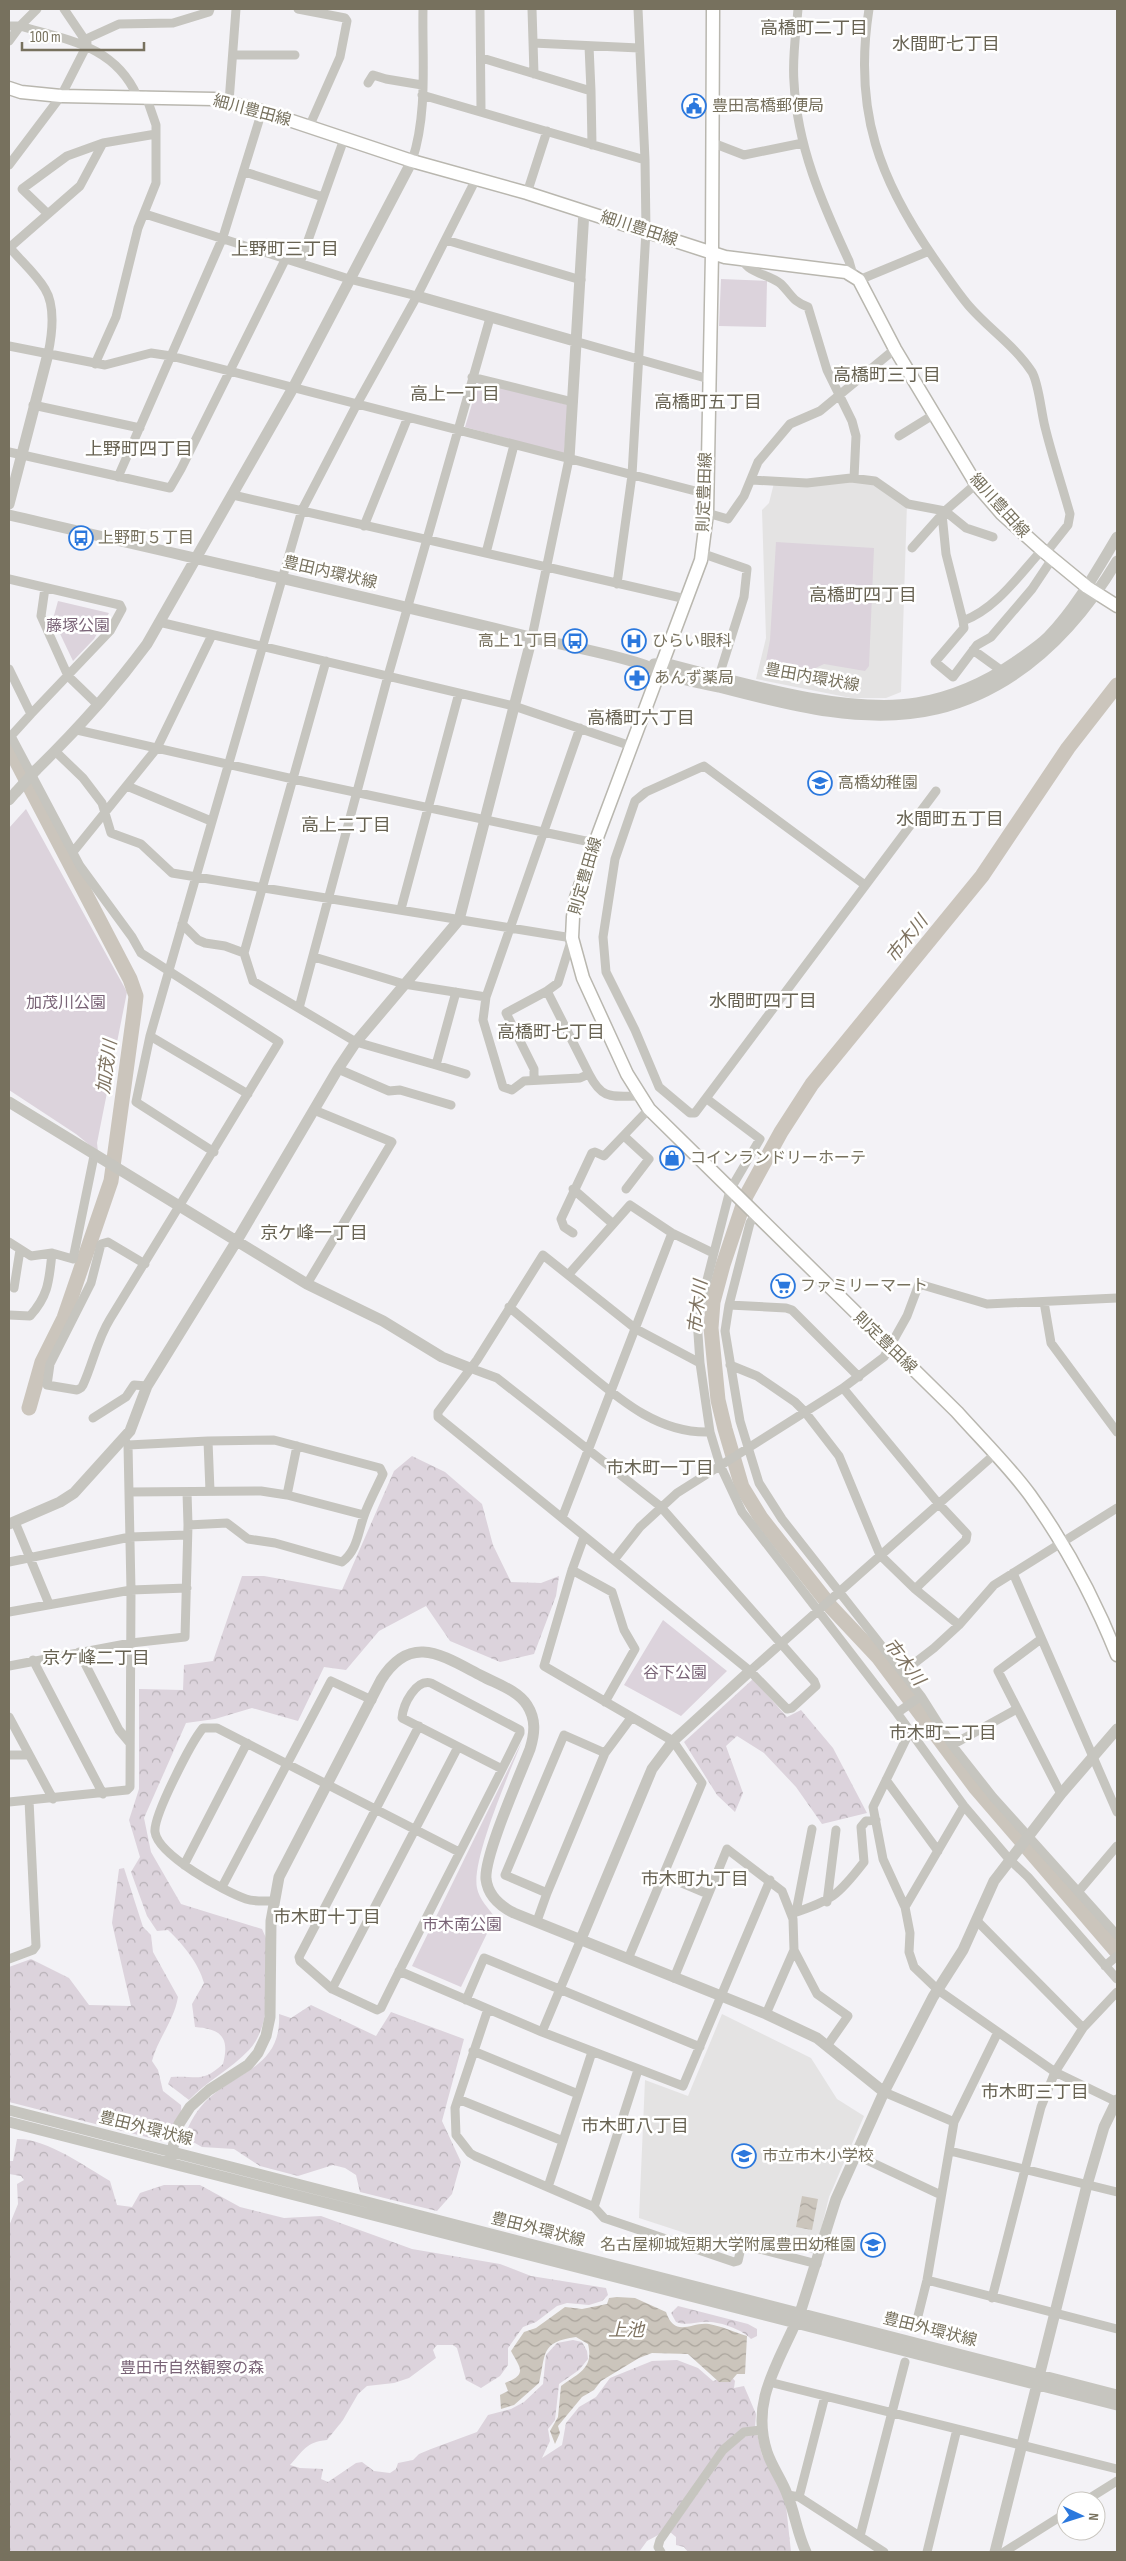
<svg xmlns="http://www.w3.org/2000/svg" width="1126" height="2561" font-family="'Sofia Sans Condensed','Noto Sans JP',sans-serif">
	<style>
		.built { fill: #e4e3e3 }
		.green { fill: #dcd3dc }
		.forest { fill: url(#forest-crowns) }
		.water { fill: url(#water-waves) }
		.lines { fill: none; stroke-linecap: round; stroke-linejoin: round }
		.river { stroke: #cbc5bc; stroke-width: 15 }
		.secondary-casing { stroke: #b9b7af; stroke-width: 15 }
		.minor { stroke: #c6c5bf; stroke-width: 9 }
		.tertiary { stroke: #c6c5bf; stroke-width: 11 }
		.secondary { stroke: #fff; stroke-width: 12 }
		.tertiary-bridge { stroke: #c6c5bf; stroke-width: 11 }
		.labels { text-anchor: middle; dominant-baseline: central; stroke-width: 5; stroke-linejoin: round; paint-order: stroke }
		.poi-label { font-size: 16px; fill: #77715e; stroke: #fff; text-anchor: start }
		.street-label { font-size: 16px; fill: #77715e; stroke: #fff }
		.park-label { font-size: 16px; fill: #7a6477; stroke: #fff }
		.neighbourhood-label { font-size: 18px; fill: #686353; stroke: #fff }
		.water-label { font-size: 18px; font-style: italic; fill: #7f7361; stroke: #fff }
	</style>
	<defs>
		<pattern id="forest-crowns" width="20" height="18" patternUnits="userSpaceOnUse" patternTransform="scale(1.25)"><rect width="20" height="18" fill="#dcd3dc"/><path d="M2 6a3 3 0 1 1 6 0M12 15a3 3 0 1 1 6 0" fill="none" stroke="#b7b0b6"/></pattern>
		<pattern id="water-waves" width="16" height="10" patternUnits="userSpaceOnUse" patternTransform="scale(1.25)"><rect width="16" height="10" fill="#cbc5bc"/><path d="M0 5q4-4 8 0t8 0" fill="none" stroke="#aaa49c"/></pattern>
	</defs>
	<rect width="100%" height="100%" fill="#f3f2f6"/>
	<path class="built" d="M861,480L887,487L907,503L901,692L886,698H851L756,679L766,638L762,510L769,503L774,483L806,486Z
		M722,2014L811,2058L837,2099L864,2116L829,2197L815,2254L735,2233L731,2248L639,2218L645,2080L688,2096Z"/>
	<path class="green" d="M721,279L767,281L766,327L719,326Z
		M479,381L568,405L564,454L465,427Z
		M776,542L874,548L869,666L865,671L824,664L803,674L765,666L770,640Z
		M58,601L109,613L94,639L73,661L53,619Z
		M26,809L127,992L97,1143L98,1152L76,1134L9,1090V828Z
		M663,1620L727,1671L681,1716L624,1685Z
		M522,1741C510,1772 471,1860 477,1888C479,1899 489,1909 495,1917L461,1987L412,1966Z"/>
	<path class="forest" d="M412,1456L445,1472L482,1504L493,1545L511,1582L541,1583L559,1576L556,1596L534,1654L500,1662L450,1641L426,1606L379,1631L346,1670L324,1667L298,1721L252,1708L215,1719L186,1723L144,1818L151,1852L181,1904L262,1929L266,1938C266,1972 274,2023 249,2050C231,2069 207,2081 189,2100L168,2084L171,2077C197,2075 201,2084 223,2064C230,2037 221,2029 195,2027L192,2004L204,1983C199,1964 183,1944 168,1930L157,1931L147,1916L131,1872L140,1857L129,1820L139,1789V1689L183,1690L184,1665L213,1661L242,1576H264L342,1590L394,1471Z
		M753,1679L787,1717L801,1710L833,1748L867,1813L822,1824L796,1787L764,1753L737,1736L726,1746L743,1793L735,1812L717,1795L684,1742Z
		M124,1868L143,1927L151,1935L153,1952L178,1997C174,2021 158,2038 152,2061L158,2070L163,2091L181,2105C183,2119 173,2134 162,2141L9,2102V1967L31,1959L69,1978L89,2005L131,2006L112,1923L119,1869Z
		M311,2005L376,2036L391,2012L464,2039L442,2121L461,2162L452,2194L437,2211L360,2192L356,2175L345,2168L333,2165L298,2176L260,2166L234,2149L202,2147L184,2137C190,2122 197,2109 209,2098C240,2071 282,2065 279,2014L291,2018Z
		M17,2139C46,2138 86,2167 110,2181L117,2205L132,2207L140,2193L164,2185H200L240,2207L284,2218L321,2216L412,2249L500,2264L531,2276L606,2288L608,2295L602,2301L589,2305L567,2303L557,2306L536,2322L523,2327L508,2348V2365L500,2376L481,2388L466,2380L457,2348L453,2345H437L433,2350L436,2358L409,2378L394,2383L367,2386L358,2394L343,2420L327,2440C306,2442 303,2451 290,2465L300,2468L323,2469L321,2479L328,2482L356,2463L362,2462L374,2471L390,2473L396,2469L398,2463L413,2460L419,2454L431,2449L477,2432L488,2415L511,2409L524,2402L543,2384L546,2355L557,2343L573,2340L582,2342L587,2351L588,2359L579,2370L559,2384L555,2420L548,2429L550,2441L542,2458L562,2445L566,2423L579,2407L596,2397L610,2378L652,2361L677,2360L698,2368L713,2381L731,2376L735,2381L734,2388L744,2386L756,2414L755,2427L745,2429L660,2534L647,2541L639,2552H9V2226L18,2204L17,2184L24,2180L21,2176L9,2174L10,2161H13Z
		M678,2306L748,2324L757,2329V2336L751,2339C743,2330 723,2323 711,2322C699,2320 688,2327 676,2322L671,2313Z
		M757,2433L762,2455L785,2496L791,2552H688L684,2547L676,2545V2537L670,2532L720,2462C729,2442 737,2438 757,2433Z"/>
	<path class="water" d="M802,2196L818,2199L812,2230L796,2227Z
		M617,2297L635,2298L666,2312C675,2339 692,2321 709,2324C721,2326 734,2332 747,2336L745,2374H737L730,2382H719L688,2354L652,2353L639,2358L601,2381L594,2390L582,2397L558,2426L560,2433L555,2444L550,2431L558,2417L561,2386C579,2373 594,2368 588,2344L576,2337C540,2342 546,2354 539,2383L514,2405L501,2409L500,2395L508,2391L505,2383C528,2374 520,2368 511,2351L524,2332L536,2328L565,2307L582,2309L607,2304L609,2298Z"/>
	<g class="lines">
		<path class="river" d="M1117,685L1068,748L982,876L812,1084L781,1132L746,1196L723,1265L713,1302L711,1328L718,1400L725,1429L742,1487L761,1518L831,1607L878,1657L975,1787L1117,1952
			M9,747L130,979L136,996L134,1013L111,1181L64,1318L42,1362L29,1408"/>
		<g class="secondary-casing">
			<path id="secondary" d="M713,9L712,253L707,513L701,560L595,843L576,898L573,917L572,938L583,978L627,1074L649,1109L957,1412C981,1439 1008,1465 1030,1495C1066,1545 1094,1598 1117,1655
				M9,88L21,92L61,96L214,99L262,111L412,161L527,193L725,257L846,272L859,280L895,349L976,484L1002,514L1042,550L1087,587L1117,606"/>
		</g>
		<path class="minor" d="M64,9L87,43
			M298,9L345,18L347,21L340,57L309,127
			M480,9L481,110
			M532,9L534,74
			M638,9L645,160
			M798,9C796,33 792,58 794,82C797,146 822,203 849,261L853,275
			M869,9C853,111 879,181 938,264C948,278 958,293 969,306C989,329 1015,346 1032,372C1039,384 1041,412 1045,427C1052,456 1062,485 1070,514L1068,525L1045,554
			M9,26H20L37,9
			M86,39L119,24L173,23L209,12L210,9
			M9,41L20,26C68,40 115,46 137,96
			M533,43L639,48
			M589,46L591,91
			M233,55H295
			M482,58L591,91L592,145
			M368,83L373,75L386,79L422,85
			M422,95L645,160L646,231L632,475L617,584
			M229,102L236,9
			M713,143L744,155L803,143
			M412,161C428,113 422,59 423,9
			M9,165L61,96L87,45
			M245,172L323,197
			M527,193L547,131
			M48,214L22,189L67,156L103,143
			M145,214L349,279L417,296
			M446,240L581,280
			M9,248L80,186L103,143L156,134
			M10,248C21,261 36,274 45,289C56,307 52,335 48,354
			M742,259C750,275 768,273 781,284C792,295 792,301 808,307L827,370L852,421L856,436L854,478
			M300,263L344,139
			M859,280L929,251
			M578,342L709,379
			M9,346L105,365L151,353L171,356L707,494
			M95,364L116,317L138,228L156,183V125L146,96
			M472,377L573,402
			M33,405L140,428
			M899,436L933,415
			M9,452L170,488L181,469L286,258
			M118,477L223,237L262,111
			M752,480L807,483L851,478L875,481L908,504L945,511L966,528L993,537
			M233,495L686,599
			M707,513L728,519L744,496L758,462L790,424L820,411L895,349
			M942,514L946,554L963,621
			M364,526L408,417
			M912,548L945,511L976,484
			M1042,550C1019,575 996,609 963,621L964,628L935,662L953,677L977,645L991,637L1032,589L1052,559
			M486,553L514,445
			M701,553L747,569L744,597L719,676
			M9,579L120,605L122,609L110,631L31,714L9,669
			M45,588L41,616L68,676L98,705
			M159,622L514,706L631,746
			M532,637L569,459
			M973,650L1002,671
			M326,661L244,953L253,981L356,1042L436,1065L456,992
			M31,714L11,736L80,866L132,937L141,953L279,1042C223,1135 167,1226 110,1319C97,1340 93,1363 83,1385C81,1389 81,1388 77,1390L47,1385L50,1364L91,1283L101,1244L108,1242L145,1264
			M77,730L293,779L595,843
			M55,751L83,778L102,803L111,833L141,844L172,873L572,938L558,983L547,991
			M127,786L211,821
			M73,852L157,748L212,635
			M865,885L704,766L646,792L635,801L615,859L603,937L606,972L635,1030L659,1087L690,1113H695L936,791
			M401,909L459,693
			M182,924L198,940L205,943L225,946L244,953
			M314,957L404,984L486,997L580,728
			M486,997L483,1020L503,1087L512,1090L524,1081L580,1078L589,1074C603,1101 612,1096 640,1096
			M299,1008L388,676L490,318
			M150,1036L248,1094
			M436,1065L466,1074
			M338,1069L389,1091L400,1090L451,1105
			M534,1079V1069L506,1013L547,991L589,1074
			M707,1099L760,1139L730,1190L697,1319L700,1363L710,1432L720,1465L742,1512L897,1713L964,1806L1009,1859L1028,1877L1117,1979
			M624,1136L649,1159L626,1189
			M214,1152L136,1102L150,1036L302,510L357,404L417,296L476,179
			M573,1189L612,1223
			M755,1215L750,1223L729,1305L725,1331L740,1421L759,1483L782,1519L921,1696L952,1745L993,1797L1117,1935
			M573,1233L564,1227L561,1219L592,1153L595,1152L604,1156L649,1109
			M9,1242L31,1256L52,1253L73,1259L94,1156
			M569,1274L630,1205L672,1233L713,1253
			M307,1284L392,1142L314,1110
			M14,1288L20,1250
			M1044,1302L1051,1343L1117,1432
			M729,1305L786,1308L792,1310L859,1377
			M509,1307C532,1326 554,1345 577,1364C616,1396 656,1434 710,1432
			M9,1315L30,1316C49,1295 49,1280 52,1253
			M730,1365L757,1376L795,1402L805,1412L839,1456L880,1555L915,1589L959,1625
			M470,1368L497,1378L660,1506L814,1681L816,1686L792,1708L787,1709L750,1671L438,1417V1412L477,1360L543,1255L636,1329L700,1363
			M843,1388L938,1503L967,1534L966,1540L915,1589
			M93,1418L126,1397L134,1385L147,1386
			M208,1441L210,1491
			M129,1492L261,1491L287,1495L364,1515
			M187,1492L188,1525
			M287,1495L297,1446
			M562,1518L672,1233
			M15,1522L49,1604
			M584,1537L572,1570L544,1666L673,1741L702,1783L628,1959
			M614,1560L640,1527L677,1493L843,1388L884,1357L907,1316L919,1284L987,1304L1117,1298
			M9,1562L130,1537L187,1535
			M572,1570L612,1592L624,1630L635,1649L605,1702
			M1013,1573L1117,1812
			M9,1612L131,1590L187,1588
			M1041,1639L998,1671L1061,1794
			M79,1652L119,1730L129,1742
			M33,1660L103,1794
			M9,1666L131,1643L185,1637L188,1525L227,1523L248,1539L275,1543L342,1562C358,1550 358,1531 365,1513C370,1500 377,1487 383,1474L380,1468L274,1440L208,1441L128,1445
			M750,1671L995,1454
			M903,1672L934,1648L959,1625L994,1585L1117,1508
			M897,1713L921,1696
			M9,1717L53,1799
			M419,1726L299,1957L300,1961L332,1989L377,2010L381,2008C426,1916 475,1825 520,1733V1730L431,1683C416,1679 403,1704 402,1718L502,1769
			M910,1731L873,1807L883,1859L905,1907L910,1933L909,1952L914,1967L938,1990L1055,2072L1117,2102
			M952,1745L1017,1709
			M9,1755H29
			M886,1780L938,1851
			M9,1802L127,1790L130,1787L131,1590L128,1445L125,1441
			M184,1865L247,1743
			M663,1875L708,1894
			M222,1887L331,1681L372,1700
			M1078,1892L1117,1846
			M547,1893L505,1875L564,1735L605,1753
			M273,1901C264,1901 255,1902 246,1899C225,1892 158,1855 155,1832C153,1816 192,1741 203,1728H217L459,1852
			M827,1902L836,1830
			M905,1907L964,1806
			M796,1912L812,1829
			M791,1914C832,1900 837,1897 864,1862L861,1827L866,1821L876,1820
			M537,1921L547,1893L605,1753L631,1718
			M977,1921L1083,2028
			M9,1959L33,1950L36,1946L29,1800
			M1105,1966L1117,1956
			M399,1971L542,2032L683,2086L770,1880
			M674,1978L727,1849L782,1891L793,1919L794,1950L817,1994L848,2016L827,2046
			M332,1989L458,1747
			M466,2000L484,1958L700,2047
			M488,2009L455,2108L456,2135L470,2153L475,2156L594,2207L604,2218L734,2262L738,2261L741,2248L744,2245L817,2264
			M766,2014L794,1950
			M542,2032L581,1939
			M473,2051L578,2094
			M884,2092L954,2122
			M458,2099L563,2141
			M950,2151L1117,2192
			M856,2155L941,2195
			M548,2187L592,2052
			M594,2207L638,2070
			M927,2280L1117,2329
			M992,2298L1041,2107L1055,2072L1083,2028L1117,1992
			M915,2328L927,2280L954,2122L998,2032
			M769,2382L1117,2469
			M788,2495L799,2497L884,2552
			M799,2497L825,2396
			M1085,2501L1117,2481
			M860,2536L905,2362
			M661,2552L658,2547L660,2540L723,2450L744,2432L761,2430
			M927,2552L957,2429
			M1004,2552L1066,2513"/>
		<path class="tertiary" d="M417,296L578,342
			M569,459L584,211
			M9,504L48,354
			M9,515C184,556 359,595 534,638C570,647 609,653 644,665C650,667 655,671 660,673C679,679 699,683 719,687C788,705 866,726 937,709C1018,689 1075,631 1117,561
			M654,664L664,663C736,681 845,715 917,703C952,697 986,682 1015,662C1026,654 1038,647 1048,637C1076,608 1096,572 1117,537
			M36,770C76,731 113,690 147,644L293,388L412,161
			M9,800L16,792
			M9,1102L307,1284L383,1321L442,1357L470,1368
			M9,1524L60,1502L74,1493L130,1431L147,1386L236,1242L338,1069L356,1042L459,920L532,637
			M581,1939L652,1769L673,1741L750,1671
			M9,2110L1117,2395
			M9,2122L1117,2405
			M169,2162L179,2124L190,2107L209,2090L248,2065L258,2053L266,2036L270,2017L271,1921L279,1877L381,1680C411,1632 443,1656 482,1676C497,1684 517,1690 527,1705C536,1719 535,1733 530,1749C520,1775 484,1856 486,1879C488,1896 500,1906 514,1913L766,2014L817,2038L884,2092
			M800,2313L836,2199L884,2092L933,1997L963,1950L994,1881L1061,1794L1117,1729
			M796,2322C776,2367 751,2403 767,2452C772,2467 782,2480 787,2494C795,2513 797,2533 806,2552
			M995,2552L1087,2185L1104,2127L1117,2100"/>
		<use href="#secondary" class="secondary"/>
		<path class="tertiary-bridge" d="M16,792L36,770"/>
	</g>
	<defs>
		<g id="civic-ring" transform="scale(1.25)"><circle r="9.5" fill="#fff" stroke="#2b78dd" stroke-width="1.5"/><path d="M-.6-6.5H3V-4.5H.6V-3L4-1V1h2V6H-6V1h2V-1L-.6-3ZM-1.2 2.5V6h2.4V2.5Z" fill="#2b78dd"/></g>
		<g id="bus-ring" transform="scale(1.25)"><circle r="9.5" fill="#fff" stroke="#2b78dd" stroke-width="1.5"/><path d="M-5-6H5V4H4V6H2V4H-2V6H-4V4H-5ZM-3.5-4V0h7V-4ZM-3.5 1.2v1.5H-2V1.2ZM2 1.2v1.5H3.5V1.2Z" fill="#2b78dd"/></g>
		<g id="hospital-ring" transform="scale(1.25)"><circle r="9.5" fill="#fff" stroke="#2b78dd" stroke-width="1.5"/><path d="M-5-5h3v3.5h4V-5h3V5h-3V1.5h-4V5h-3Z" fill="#2b78dd"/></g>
		<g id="pharmacy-ring" transform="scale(1.25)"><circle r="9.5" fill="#fff" stroke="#2b78dd" stroke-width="1.5"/><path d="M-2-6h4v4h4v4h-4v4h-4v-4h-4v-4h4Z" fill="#2b78dd"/></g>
		<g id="school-ring" transform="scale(1.25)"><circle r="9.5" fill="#fff" stroke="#2b78dd" stroke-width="1.5"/><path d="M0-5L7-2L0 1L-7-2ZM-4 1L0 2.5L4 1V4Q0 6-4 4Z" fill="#2b78dd"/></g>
		<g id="shop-ring" transform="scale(1.25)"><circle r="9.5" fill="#fff" stroke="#2b78dd" stroke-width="1.5"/><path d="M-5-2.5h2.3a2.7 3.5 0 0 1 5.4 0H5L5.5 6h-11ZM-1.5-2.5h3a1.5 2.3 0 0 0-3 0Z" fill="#2b78dd"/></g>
		<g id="supermarket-ring" transform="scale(1.25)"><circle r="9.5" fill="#fff" stroke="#2b78dd" stroke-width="1.5"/><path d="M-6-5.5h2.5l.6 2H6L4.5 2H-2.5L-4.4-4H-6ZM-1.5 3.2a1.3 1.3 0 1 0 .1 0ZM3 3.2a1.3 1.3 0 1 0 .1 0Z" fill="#2b78dd"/></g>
	</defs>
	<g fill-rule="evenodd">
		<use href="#civic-ring" x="694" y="106"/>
		<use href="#bus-ring" x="81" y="538"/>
		<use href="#bus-ring" x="575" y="641"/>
		<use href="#hospital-ring" x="634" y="641"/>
		<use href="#pharmacy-ring" x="637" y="678"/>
		<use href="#school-ring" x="820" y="783"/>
		<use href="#shop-ring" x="672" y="1158"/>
		<use href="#supermarket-ring" x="783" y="1286"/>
		<use href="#school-ring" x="744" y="2156"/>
		<use href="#school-ring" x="873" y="2245"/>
	</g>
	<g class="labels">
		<g class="poi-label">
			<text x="712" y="106">豊田高橋郵便局</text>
			<text x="98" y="538">上野町５丁目</text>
			<text x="558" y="641" text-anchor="end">高上１丁目</text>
			<text x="652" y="641">ひらい眼科</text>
			<text x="654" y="678">あんず薬局</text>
			<text x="838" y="783">高橋幼稚園</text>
			<text x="690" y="1158">コインランドリーホーテ</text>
			<text x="800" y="1286">ファミリーマート</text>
			<text x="762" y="2156">市立市木小学校</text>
			<text x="856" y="2245" text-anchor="end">名古屋柳城短期大学附属豊田幼稚園</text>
		</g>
		<g class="street-label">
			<text transform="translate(252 111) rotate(15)">細川豊田線</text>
			<text transform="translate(639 229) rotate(18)">細川豊田線</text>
			<text transform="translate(705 492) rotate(-88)">則定豊田線</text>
			<text transform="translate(999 506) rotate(48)">細川豊田線</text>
			<text transform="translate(330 573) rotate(13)">豊田内環状線</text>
			<text transform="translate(812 678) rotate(10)">豊田内環状線</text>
			<text transform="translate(586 876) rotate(-74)">則定豊田線</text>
			<text transform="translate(885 1343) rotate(44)">則定豊田線</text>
			<text transform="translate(146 2129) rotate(14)">豊田外環状線</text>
			<text transform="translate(538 2230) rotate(14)">豊田外環状線</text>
			<text transform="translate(930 2330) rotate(14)">豊田外環状線</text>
		</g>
		<g class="park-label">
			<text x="78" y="626">藤塚公園</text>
			<text x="66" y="1003">加茂川公園</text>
			<text x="675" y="1673">谷下公園</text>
			<text x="462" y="1925">市木南公園</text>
			<text x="192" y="2368">豊田市自然観察の森</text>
		</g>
		<g class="neighbourhood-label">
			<text x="814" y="28">高橋町二丁目</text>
			<text x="946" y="44">水間町七丁目</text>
			<text x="285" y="249">上野町三丁目</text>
			<text x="887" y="375">高橋町三丁目</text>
			<text x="455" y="394">高上一丁目</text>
			<text x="708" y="402">高橋町五丁目</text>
			<text x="139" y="449">上野町四丁目</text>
			<text x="863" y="595">高橋町四丁目</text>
			<text x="641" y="718">高橋町六丁目</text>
			<text x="950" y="819">水間町五丁目</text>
			<text x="346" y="825">高上二丁目</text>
			<text x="763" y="1001">水間町四丁目</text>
			<text x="551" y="1032">高橋町七丁目</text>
			<text x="314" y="1233">京ケ峰一丁目</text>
			<text x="660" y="1468">市木町一丁目</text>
			<text x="96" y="1658">京ケ峰二丁目</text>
			<text x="943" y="1733">市木町二丁目</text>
			<text x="695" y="1879">市木町九丁目</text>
			<text x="327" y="1917">市木町十丁目</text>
			<text x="1035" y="2092">市木町三丁目</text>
			<text x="635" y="2126">市木町八丁目</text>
		</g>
		<g class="water-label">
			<text transform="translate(907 939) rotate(-51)">市木川</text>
			<text transform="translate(107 1067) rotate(-82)">加茂川</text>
			<text transform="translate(698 1307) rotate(-83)">市木川</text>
			<text transform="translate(904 1662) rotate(52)">市木川</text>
			<text x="626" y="2330">上池</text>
		</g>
	</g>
	<rect width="1126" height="2561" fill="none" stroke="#77715e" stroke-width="20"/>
	<g transform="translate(1081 2516) rotate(94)"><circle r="24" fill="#ffffff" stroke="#c9c6bf"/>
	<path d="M0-4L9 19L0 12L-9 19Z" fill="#2b78dd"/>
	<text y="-8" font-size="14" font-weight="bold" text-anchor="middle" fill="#77715e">N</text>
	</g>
	<path d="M22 42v8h122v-8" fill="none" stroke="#77715e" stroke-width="2.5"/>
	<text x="30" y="42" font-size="15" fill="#77715e" stroke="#ffffff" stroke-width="4" paint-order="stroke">100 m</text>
</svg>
